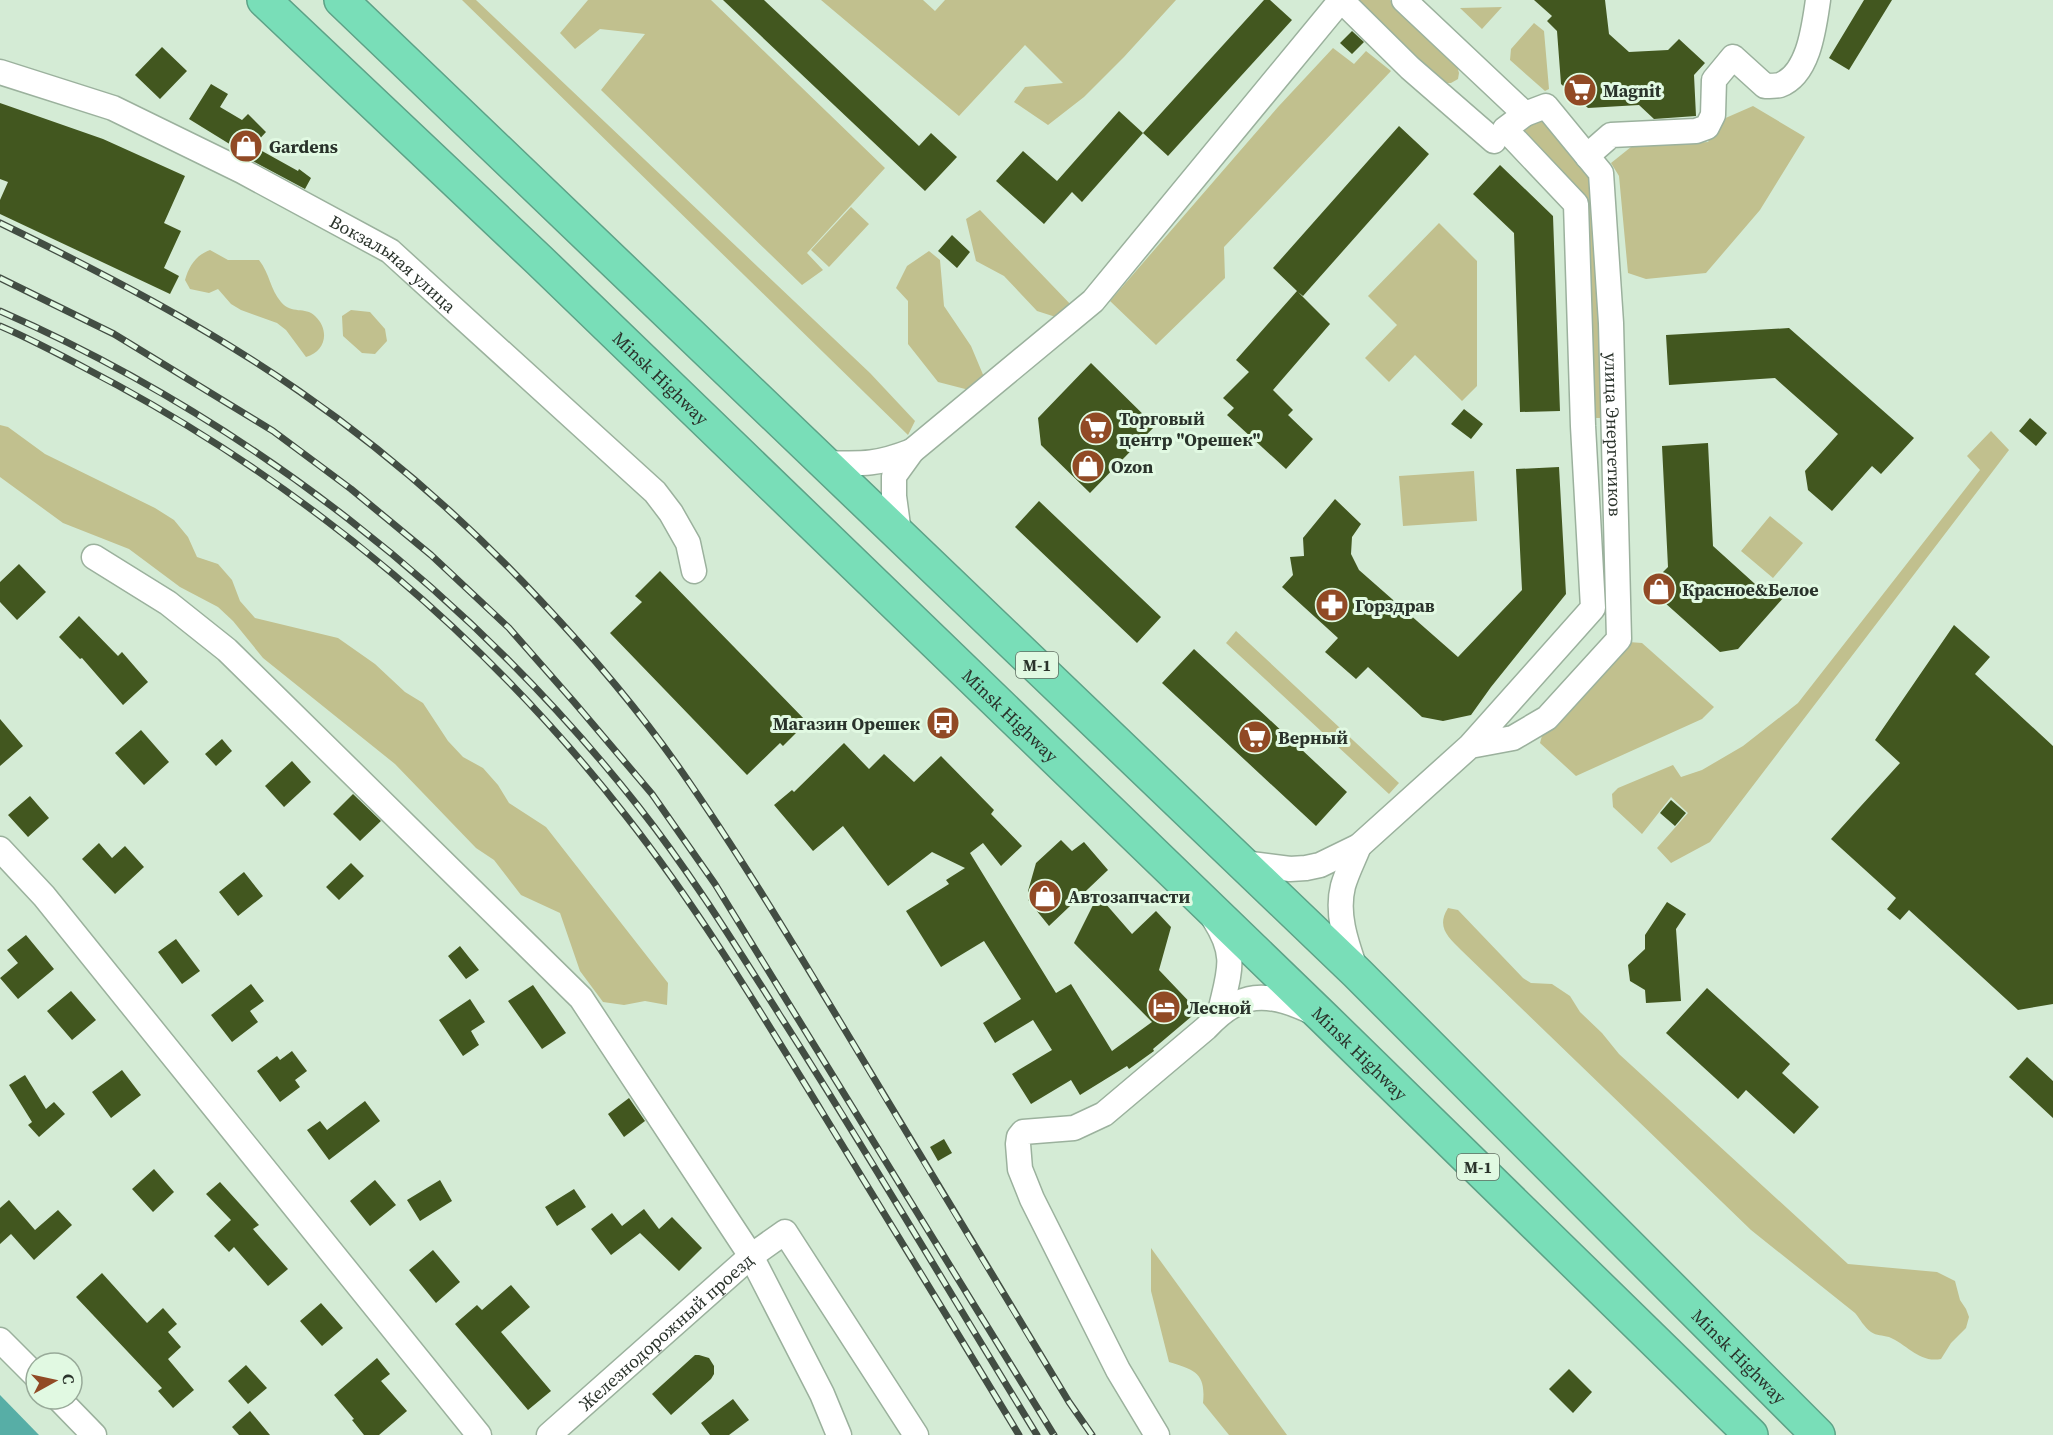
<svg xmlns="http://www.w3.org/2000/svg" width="2053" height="1435" font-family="'Source Serif 4',serif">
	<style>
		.green { fill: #c1c08e }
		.water { fill: #57aea6 }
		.building { fill: #42571f }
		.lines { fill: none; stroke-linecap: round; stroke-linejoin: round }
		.minor-casing { stroke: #9bb19d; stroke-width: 27 }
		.highway-casing { stroke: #5da287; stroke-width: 36 }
		.minor { stroke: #fff; stroke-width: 24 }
		.highway { stroke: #79deb8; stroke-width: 33 }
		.rail-casing { stroke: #424d43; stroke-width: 7 }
		.rail { stroke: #e1f9e2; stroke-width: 4.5; stroke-dasharray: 14; stroke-linecap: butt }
		.labels { text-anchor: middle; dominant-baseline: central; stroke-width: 6; stroke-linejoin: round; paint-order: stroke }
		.shield { fill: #e1f9e2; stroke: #616e62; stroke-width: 1.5 }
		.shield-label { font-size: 16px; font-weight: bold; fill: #2a332b }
		.poi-label { font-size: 18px; font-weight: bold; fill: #2a332b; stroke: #e1f9e2; text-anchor: start }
		.street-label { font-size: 18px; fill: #2a332b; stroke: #e1f9e2 }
	</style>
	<rect width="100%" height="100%" fill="#d4ebd5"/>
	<path class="green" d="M462,0H476L870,373L915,421L908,435Z
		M588,0H711L885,168L807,253L823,270L802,285L601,90L645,34L600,29L575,49L560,33Z
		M821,0H923L935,11L945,0H1176L1124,57L1084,97L1048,125L1014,102L1025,87L1063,83L1025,45L959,116Z
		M1359,0H1390L1457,66L1459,73L1458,79L1451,83H1443L1365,9Z
		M1502,7L1482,29L1460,8Z
		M1534,23L1544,31L1549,89L1545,91L1510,60L1511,49Z
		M1333,48L1354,64L1366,51L1391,71L1224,247L1225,278L1156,345L1110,301L1278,107Z
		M1753,106L1805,137L1760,210L1706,273L1646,279L1628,273L1619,176L1611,163L1631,147L1708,142L1721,120Z
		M1545,116L1595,178L1605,418H1589L1583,201L1518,132Z
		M851,207L869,224L829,267L811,250Z
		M980,210L1073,307L1062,319L1037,311L1004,276L976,261L966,219Z
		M1439,223L1477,261V386L1462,401L1415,355L1389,382L1365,358L1397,325L1368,296Z
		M210,250L228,260H259C270,274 270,289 281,302C292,315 305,306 315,316C330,330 326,351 306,357L286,330L277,323L241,310L231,304L218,289L209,293L190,289L185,280C189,266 196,255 210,250Z
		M929,251L940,260L944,306L971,346L984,377L973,391L938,382L908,344V301L896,288L907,266Z
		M351,310L370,312L385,329L387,341L375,354L362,353L343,336L342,316Z
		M0,425L8,427L45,454L155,508L174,520L188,537L197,557L218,564L232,580L240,601L255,618L338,638L375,664L405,692L423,703L448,741L463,757L483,768L498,785L509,803L546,827L668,983L667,1005L645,1001L624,1005L603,1002L580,971L560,913L521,895L494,860L476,848L395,764L263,658L233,621L218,607L180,587L129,549L63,523L0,477Z
		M1991,431L2009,450L1710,842L1671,863L1657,848L1688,813L1671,797L1642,834L1613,807L1612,794L1618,788L1673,765L1681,777L1702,770L1743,746L1798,703L1980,470L1967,456Z
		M1474,471L1477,521L1403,526L1399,476Z
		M1770,516L1803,543L1773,578L1741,551Z
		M1236,631L1399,783L1389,794L1226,643Z
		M1629,642L1642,643L1714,707L1702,719L1576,776L1540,743L1543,732Z
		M1448,908L1458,910L1523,978L1531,983L1552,984L1570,996L1580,1012L1602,1033L1619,1054L1848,1264L1937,1272L1955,1281L1960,1300L1966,1309L1969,1317L1966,1328L1951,1343L1941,1359C1919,1363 1908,1345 1889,1337C1882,1335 1877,1336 1871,1332C1864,1327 1860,1319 1855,1313L1751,1230L1461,950C1448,937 1436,927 1448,908Z
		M1151,1248L1287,1435H1229L1203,1403C1206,1373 1195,1370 1169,1362L1151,1291Z"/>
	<path class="water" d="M0,1395L39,1435H0Z"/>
	<path class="building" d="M723,0H764L919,146L931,133L957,157L925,191Z
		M1264,0H1270L1292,20L1168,156L1143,133Z
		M1534,0H1605L1609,34L1629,52L1668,50L1679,39L1705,63L1694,75L1696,116L1654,119L1639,105L1588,108L1561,84L1557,31L1547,21L1552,16Z
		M1864,0H1892L1849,70L1829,58Z
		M1352,31L1364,42L1352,54L1340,43Z
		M162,47L187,71L160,99L135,75Z
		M211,84L228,94L220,107L242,120L248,114L266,132L253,146L298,171L299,169L311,178L305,189L234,151L236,148L189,119Z
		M0,103L103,139L185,176L164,223L181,231L164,268L179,276L170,294L0,214V200L8,182L0,179Z
		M1119,111L1143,133L1082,202L1072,192L1044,224L996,181L1023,151L1057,181Z
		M1399,126L1429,154L1303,296L1298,292L1330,324L1273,390L1293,410L1288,415L1313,439L1286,469L1227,415L1234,408L1223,398L1249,372L1236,360L1297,291L1273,268Z
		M1500,165L1553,216L1560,411L1520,412L1514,233L1473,194Z
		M952,235L970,252L957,268L938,251Z
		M1789,328L1914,438L1881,474L1872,466L1832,511L1808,490L1805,471L1838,434L1775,378L1669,385L1666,335Z
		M1091,363L1155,426L1090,493L1041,445L1038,418Z
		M1464,409L1483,424L1471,439L1451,424Z
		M2030,418L2047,433L2036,446L2019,431Z
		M1708,443L1713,546L1765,593L1771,585L1784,597L1738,649L1720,652L1655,594L1658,577L1668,567L1662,446Z
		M1559,467L1566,594L1491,687L1471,715L1443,721L1422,717L1368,667L1356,679L1325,652L1338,638L1282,587L1293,575L1290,557L1304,556L1303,538L1335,499L1361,524L1352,537L1351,554L1359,570L1458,657L1522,590L1516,469Z
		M1039,501L1161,617L1137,643L1015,527Z
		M19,564L46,592L17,620L0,602V582Z
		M660,571L807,722L783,746L780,743L747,775L610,633L642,602L635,596Z
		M79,616L118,656L122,652L148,682L123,705L82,658L80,659L59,637Z
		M1954,625L1990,657L1975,674L2053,746V1004L2018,1010L1909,910L1900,920L1887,909L1896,898L1831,839L1900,763L1875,740Z
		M1194,649L1347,792L1316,826L1162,683Z
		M0,719L23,746L0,766Z
		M141,730L169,762L144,785L115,753Z
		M222,739L232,751L216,766L205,754Z
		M844,743L869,769L884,754L914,782L941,756L994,810L991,814L1022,846L1001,866L983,843L970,853L1056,993L1071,984L1112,1051L1152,1022L1074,943L1098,895L1132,934L1156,911L1171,927L1159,970L1198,1011L1153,1049L1154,1051L1129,1069L1127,1066L1080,1095L1071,1080L1031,1104L1012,1074L1052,1050L1033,1020L995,1043L983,1023L1021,999L984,941L941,967L906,911L949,884L946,880L965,868L932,852L888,886L843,826L813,851L774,805L792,790L794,792Z
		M292,761L311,782L284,807L265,786Z
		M353,794L381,821L360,841L333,814Z
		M30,796L49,818L28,837L8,815Z
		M1671,800L1686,813L1675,826L1660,813Z
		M1061,840L1072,851L1084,842L1108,870L1049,926L1028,900V891L1036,863Z
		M99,843L112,858L125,846L144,867L115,894L82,859Z
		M351,863L364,876L339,900L326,887Z
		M244,872L263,896L238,916L219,892Z
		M1667,902L1686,914L1676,929L1681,1001L1646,1003L1645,990L1630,981L1628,965L1645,949V935Z
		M26,935L54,969L18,999L0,978L18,963L7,950Z
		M176,939L200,971L182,984L158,952Z
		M460,946L479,970L466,979L448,956Z
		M251,984L264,1001L250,1011L258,1022L232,1042L211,1015Z
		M533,985L566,1033L542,1049L508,1001Z
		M1707,988L1790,1064L1782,1073L1819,1107L1794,1134L1746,1090L1738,1099L1666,1033Z
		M71,991L96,1020L72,1040L47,1011Z
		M470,999L485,1022L471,1031L479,1045L463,1056L439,1020Z
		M292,1051L307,1071L295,1080L300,1087L280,1102L257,1071L277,1056L280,1060Z
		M2027,1057L2053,1081V1118L2009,1077Z
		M122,1070L141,1095L111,1118L92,1092Z
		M25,1075L46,1109L54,1102L65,1114L39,1137L28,1125L32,1122L9,1085Z
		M629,1098L645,1121L624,1137L608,1114Z
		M365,1101L380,1121L329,1160L307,1130L320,1121L327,1130Z
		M944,1139L952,1153L938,1161L930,1147Z
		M154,1169L174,1192L153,1212L132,1189Z
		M375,1180L396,1205L370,1226L350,1201Z
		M440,1180L452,1201L420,1221L407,1200Z
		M220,1182L259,1225L253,1229L288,1269L268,1286L234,1247L229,1252L214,1236L231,1220L206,1194Z
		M574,1189L586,1207L557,1226L545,1207Z
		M9,1200L35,1230L58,1210L72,1225L34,1260L11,1234L0,1244V1208Z
		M644,1209L659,1229L672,1217L702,1248L679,1271L640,1233L611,1255L591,1229L612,1213L622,1226Z
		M433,1250L460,1282L436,1303L409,1270Z
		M102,1273L147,1323L163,1308L177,1324L168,1332L181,1347L168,1359L194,1390L173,1408L158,1391L162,1388L76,1297Z
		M511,1285L530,1307L501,1332L551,1391L528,1410L455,1324L477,1305L482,1310Z
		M321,1303L343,1328L322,1346L300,1321Z
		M695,1355H699L709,1358L714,1366V1374L711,1379L671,1415L652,1394Z
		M377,1358L390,1374L381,1381L407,1411L379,1435H364L352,1420L354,1419L334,1395Z
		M246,1365L267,1388L248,1404L228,1381Z
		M1569,1369L1592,1392L1573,1413L1549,1389Z
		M733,1399L749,1420L729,1435H710L701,1423Z
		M250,1411L270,1435H239L232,1427Z"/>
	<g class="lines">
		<g class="minor-casing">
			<g id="minor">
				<path d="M1341,0L1410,68L1494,141"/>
				<path d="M1404,0L1525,114"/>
				<path id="s1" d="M0,72L113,108L242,171L390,251L655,492L671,513L688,543L694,571"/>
				<path d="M1587,156L1611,135L1696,131L1707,127L1713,115L1714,80L1733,57L1765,86C1769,86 1776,86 1780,85C1809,74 1814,27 1818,0"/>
				<path d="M826,463C863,464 876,465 912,451"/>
				<path d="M899,533L894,496V476L912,451L1093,301L1341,0"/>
				<path d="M94,557L168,603L227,650L581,998L751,1256L822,1394L839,1435"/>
				<path d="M0,849L44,896L479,1435"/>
				<path id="s2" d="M1243,863L1290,869L1306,868L1320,865L1359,846L1470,746L1593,608L1583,426L1576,204L1505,129L1525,114L1546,106L1601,173L1611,323L1619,639L1547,718L1513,738L1470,746"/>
				<path d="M1214,919C1238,956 1229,972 1220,1012"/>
				<path d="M1355,968C1346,942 1336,914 1343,886C1347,872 1354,859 1359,846"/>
				<path d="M0,1340L36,1376"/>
				<path d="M59,1399L94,1435"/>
				<path id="s3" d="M549,1435L751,1256L785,1232L916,1435"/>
				<path d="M1157,1435L1118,1370L1032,1199L1020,1169L1018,1144L1019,1137L1023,1132L1074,1128L1104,1114L1206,1028C1240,991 1267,991 1310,1011"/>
			</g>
		</g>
		<g class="highway-casing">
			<g id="highway">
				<path id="s4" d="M264,0L539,260L1323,1017L1751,1435"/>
				<path id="s5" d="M341,0L1357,973L1818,1435"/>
			</g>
		</g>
		<use href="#minor" class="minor"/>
		<use href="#highway" class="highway"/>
		<g class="rail-casing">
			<path id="rail" d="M0,223C103,273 205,326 299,391C386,451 467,522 539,599C589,652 638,709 680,769C742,858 798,952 854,1045C925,1164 997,1283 1069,1402L1092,1435
				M0,278L114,334L273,431L351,489L431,555L509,628L574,702L652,794L715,884L1054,1435
				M0,311C248,420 470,593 638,806C690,872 734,943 779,1014C868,1153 951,1295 1037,1435
				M0,326C40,343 79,365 117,385C313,492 489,640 626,816C699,909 760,1011 822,1112C888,1220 954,1327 1019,1435"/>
		</g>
		<use href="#rail" class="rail"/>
	</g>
	<defs>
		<g id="supermarket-disc" transform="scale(1.725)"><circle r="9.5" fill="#914a25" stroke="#e1f9e2"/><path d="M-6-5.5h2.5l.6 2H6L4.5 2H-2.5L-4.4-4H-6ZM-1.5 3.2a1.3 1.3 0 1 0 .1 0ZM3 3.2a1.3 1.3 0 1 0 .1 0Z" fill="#fff"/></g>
		<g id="shop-disc" transform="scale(1.725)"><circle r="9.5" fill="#914a25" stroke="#e1f9e2"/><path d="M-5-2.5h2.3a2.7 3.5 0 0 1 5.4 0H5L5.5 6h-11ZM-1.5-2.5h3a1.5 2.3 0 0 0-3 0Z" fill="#fff"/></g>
		<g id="pharmacy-disc" transform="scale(1.725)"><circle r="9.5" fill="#914a25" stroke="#e1f9e2"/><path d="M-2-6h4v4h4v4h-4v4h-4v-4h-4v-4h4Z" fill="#fff"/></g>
		<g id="bus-disc" transform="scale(1.725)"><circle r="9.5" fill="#914a25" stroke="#e1f9e2"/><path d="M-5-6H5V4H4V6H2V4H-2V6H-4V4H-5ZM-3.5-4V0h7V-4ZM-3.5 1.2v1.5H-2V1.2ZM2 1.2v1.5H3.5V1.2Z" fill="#fff"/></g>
		<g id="hotel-disc" transform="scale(1.725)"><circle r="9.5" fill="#914a25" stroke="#e1f9e2"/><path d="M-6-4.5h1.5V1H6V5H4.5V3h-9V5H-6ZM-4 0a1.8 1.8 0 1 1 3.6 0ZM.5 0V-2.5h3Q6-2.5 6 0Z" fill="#fff"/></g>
	</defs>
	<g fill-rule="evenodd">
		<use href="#supermarket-disc" x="1580" y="90"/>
		<use href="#shop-disc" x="246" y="146"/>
		<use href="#supermarket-disc" x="1096" y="428"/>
		<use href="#shop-disc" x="1088" y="466"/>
		<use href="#shop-disc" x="1659" y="589"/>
		<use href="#pharmacy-disc" x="1332" y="605"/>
		<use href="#bus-disc" x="943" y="723"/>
		<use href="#supermarket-disc" x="1255" y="737"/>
		<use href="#shop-disc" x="1045" y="896"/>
		<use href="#hotel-disc" x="1164" y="1007"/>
	</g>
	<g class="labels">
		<g class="shield">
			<rect x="1016" y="652" width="42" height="26" rx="4.5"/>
			<rect x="1457" y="1154" width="42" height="26" rx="4.5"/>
		</g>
		<g class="shield-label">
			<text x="1037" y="665">М-1</text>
			<text x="1478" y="1167">М-1</text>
		</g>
		<g class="poi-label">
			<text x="1603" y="90">Magnit</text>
			<text x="269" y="146">Gardens</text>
			<text x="1119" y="418">Торговый<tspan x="1119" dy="21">центр "Орешек"</tspan></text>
			<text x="1111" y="466">Ozon</text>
			<text x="1682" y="589">Красное&amp;Белое</text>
			<text x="1355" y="605">Горздрав</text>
			<text x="920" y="723" text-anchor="end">Магазин Орешек</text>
			<text x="1278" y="737">Верный</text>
			<text x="1068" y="896">Автозапчасти</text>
			<text x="1187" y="1007">Лесной</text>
		</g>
		<g class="street-label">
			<text stroke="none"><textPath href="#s1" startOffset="440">Вокзальная улица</textPath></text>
			<text stroke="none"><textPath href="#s4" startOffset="548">Minsk Highway</textPath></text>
			<text stroke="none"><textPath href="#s2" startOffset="1359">улица Энергетиков</textPath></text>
			<text stroke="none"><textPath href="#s4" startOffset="1034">Minsk Highway</textPath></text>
			<text stroke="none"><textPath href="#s4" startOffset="1520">Minsk Highway</textPath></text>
			<text stroke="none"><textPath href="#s3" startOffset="156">Железнодорожный проезд</textPath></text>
			<text stroke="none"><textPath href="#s5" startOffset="1948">Minsk Highway</textPath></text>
		</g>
	</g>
	<g transform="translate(54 1381) rotate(82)"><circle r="28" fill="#e1f9e2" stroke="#98aa99" stroke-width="1.5"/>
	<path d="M0-4.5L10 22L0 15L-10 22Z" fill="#914a25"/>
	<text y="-9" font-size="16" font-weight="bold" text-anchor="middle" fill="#2a332b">С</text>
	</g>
</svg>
